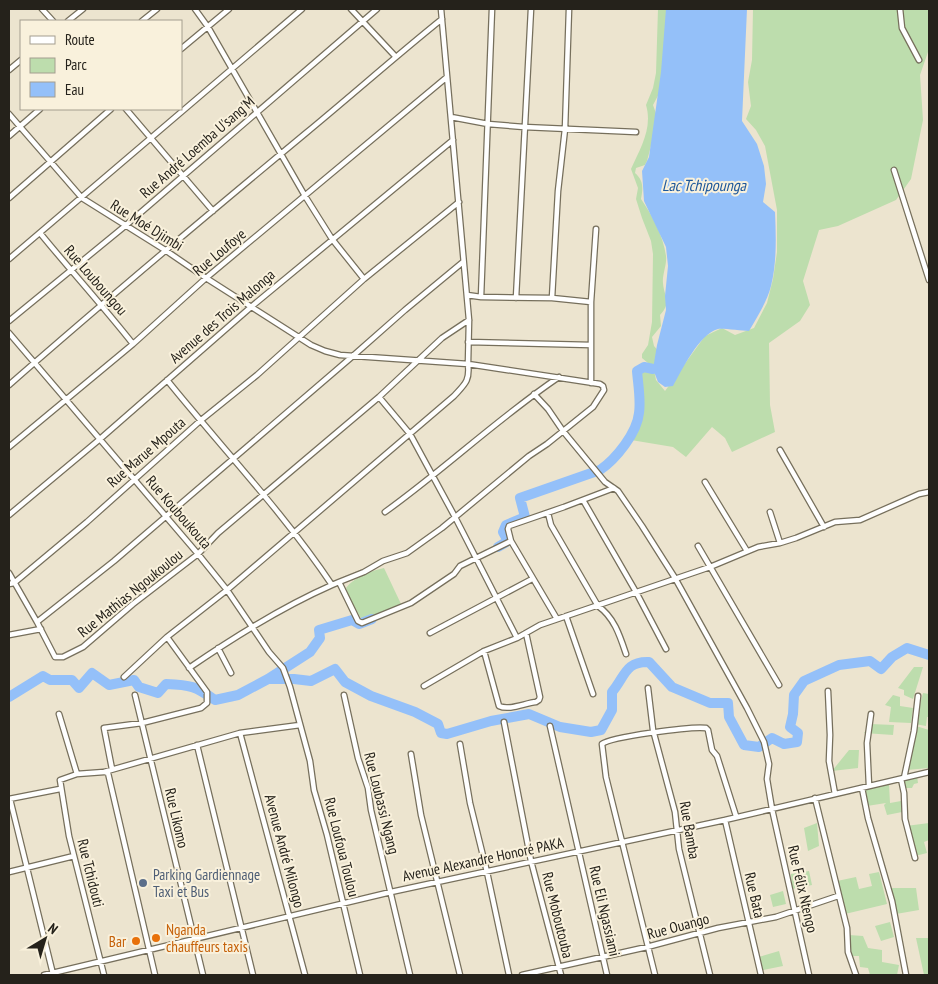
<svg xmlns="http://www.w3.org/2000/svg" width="938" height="984" font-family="'PT Sans Narrow',sans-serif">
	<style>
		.green { fill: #bdddad }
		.water { fill: #94c0f9 }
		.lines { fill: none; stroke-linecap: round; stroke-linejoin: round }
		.river { stroke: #94c0f9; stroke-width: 10 }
		.minor-casing { stroke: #766f5c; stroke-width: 7 }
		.minor { stroke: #fff; stroke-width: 4.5 }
		.service-dot { fill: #5c6f8a; stroke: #f9f1dc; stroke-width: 2 }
		.food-dot { fill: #e8710a; stroke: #f9f1dc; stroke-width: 2 }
		.labels { text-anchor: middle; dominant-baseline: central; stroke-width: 4; stroke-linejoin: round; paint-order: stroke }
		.street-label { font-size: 15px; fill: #25221b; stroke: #f9f1dc }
		.service-label { font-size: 15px; fill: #4e5e75; stroke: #f9f1dc; text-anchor: start }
		.food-label { font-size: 15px; fill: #c56008; stroke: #f9f1dc; text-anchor: start }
		.water-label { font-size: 16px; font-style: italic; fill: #1d579a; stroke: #f9f1dc }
	</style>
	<rect width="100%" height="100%" fill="#ece4cf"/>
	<path class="green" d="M658,9H672L661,90L653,105L658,119L647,161L645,165L636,168L635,173C644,181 643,188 641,199C652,215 663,235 666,256C667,265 662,275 663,283C664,297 672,302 660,315L661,326L652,337L654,346L662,355L657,366L653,365L656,380L665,391L705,336L722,328L735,335L754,328L767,303L773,279L777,252V210L765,146L756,130L746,119L751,106L748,82L752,60L753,9H929V49L920,75L923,120L911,179L896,200L838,226L819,230L803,281L810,305L800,321L769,343L770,405L775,432L732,452L725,438L712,427L686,457L673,447L631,440L638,396V377L648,363L642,358V354L648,345L652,322L653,254L651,241L642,218L636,199L638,188L631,169C640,149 653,128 646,105L653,88L656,73Z
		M384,568L401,604L369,620H362L350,599L346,588C354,577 371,571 384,568Z
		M914,667H923L913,699L904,695V690L898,688Z
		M923,693L929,694V717H927L926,726L915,724Z
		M893,695L900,697V706L913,708L911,723L889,722L891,707L885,705Z
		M870,724L894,725L893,735L864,733Z
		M916,726L929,730V768L907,770Z
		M849,750H859L858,768L832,771Z
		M917,776L918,783L914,784L912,788H904L903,779Z
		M889,784L890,803L901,801L902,812L887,815L884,805L886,803L867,806L865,788Z
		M817,823L819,846L808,851L804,828Z
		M929,823V840L924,842L927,853L915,856L906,826Z
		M809,871L812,885L792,889L791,874Z
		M879,872L887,904L845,914L837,881L856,877L859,889L872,886L869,874Z
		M891,888H916L919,910L896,914Z
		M783,891L786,904L773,907L770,895Z
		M890,922L894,937L881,941L875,926Z
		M849,935L863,936L868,948L882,950V962L899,965L897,975H870L868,968L860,967L859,956H852Z
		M916,938H929V975H924Z
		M779,951L783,966L758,971L755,958Z"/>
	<path class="water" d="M666,9H747L742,121L757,144L764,166L766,184L763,202L775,212C776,236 777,262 771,286C767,302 757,317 749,331C742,331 722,328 718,329C699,334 682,370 673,386L665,387L658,382L653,369L657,345L666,310L665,296L668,266L666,247L644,201L642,171L649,157L661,72Z"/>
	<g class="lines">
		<path class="river" d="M498,547L508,541L503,532L506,525L525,517L520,498L600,470C616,459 637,433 639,413C641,400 638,384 637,371L644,367L653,369
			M268,679H294L311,681L335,669L345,682L371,696L415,712L438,724L441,733L447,734L491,721L529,714L560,727L591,732L601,730L612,710V692C625,677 625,661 649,662L672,687L710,703H728L729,717L744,745L759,747L772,738L784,744L797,742L798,733L790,727L793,714L794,695L804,681L839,665L870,661L881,669L892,657L907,648L929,655
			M9,697L43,676L50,680H72L79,688L92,673L109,685L134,680L139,687L158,693L166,684C191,685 195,686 215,700L238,695L268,679L310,652L320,638L319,630L352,620L359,624L372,619"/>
		<g class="minor-casing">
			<path id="minor" d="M42,9L53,21
				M195,9L208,27L305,196L332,239L364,279
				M351,9L395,56
				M900,9L902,28L919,60
				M68,21L83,9
				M142,21L157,9
				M181,49L229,9
				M9,70L21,60
				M126,109L213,211
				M9,114L82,198L165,250L206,278L311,345L325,351L340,355L468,364C470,381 465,384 454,396L227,590L167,637L124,677
				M451,117L488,124L524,127L636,132
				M9,136L40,109
				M894,170L929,280
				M9,198L111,109
				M40,233C71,271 103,306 133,344
				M9,259L302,9
				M467,295L481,297L552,298L591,302
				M481,297L492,9
				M516,298L531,9
				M552,298L558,191L565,129L569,9
				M9,321L125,226L377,9
				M9,333L198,554L227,590L269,652L283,668L290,687L310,761L314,790L327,835L360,975
				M468,342L591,345
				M167,380C222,448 283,512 332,585L339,582L358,621L362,623L411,603L454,574L460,566L511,541L508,529L509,526L564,507L614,488
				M591,383V302L596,229
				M9,385C107,299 206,216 306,133C352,95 396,56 442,19
				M534,394L548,409L563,431L605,482L618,491L642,526L675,578L747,708L764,742L769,764L767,779L772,809L809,975
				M379,397L410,434L455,517L517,638
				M9,447L133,344L206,278L447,77
				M780,450L824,527
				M705,482L747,551
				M583,500L636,592L666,649
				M385,512C445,469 498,418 559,377
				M770,512L780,543
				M548,513L551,525L598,606C614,617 620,636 626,654
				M9,515L100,439L251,307L453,140
				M511,541L557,619
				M698,546L779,685
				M9,573L37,622L55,657H63L83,647L133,604L198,554L218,533L379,397L442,338L469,320
				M339,582L364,572L383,561L407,553L442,528L529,456L547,444L593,407L604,390L603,386L600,384L468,364L469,320L441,9
				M9,584L14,583L87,522L200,421L257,375L364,279L459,202
				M566,616L593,694
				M37,622L114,561L354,355L405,310L463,262
				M430,633L532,579
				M9,635L41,629
				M218,648L231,673
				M484,651L499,706C509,711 525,703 536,702L539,700L540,697L526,633
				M189,668C234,637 282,607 332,585
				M424,686L484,651L517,638L540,625L710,567L758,547L780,543L796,538L835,522L860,520L919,494L929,492
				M648,688L653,730L675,812L679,849L710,975
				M828,691L830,735L829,761L835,794
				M135,695L203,975
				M344,695L358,758L368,788L371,810L410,975
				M59,714L77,774
				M504,722L531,861L561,975
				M550,726L607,975
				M240,733L305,975
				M460,744L470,803L487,872L509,975
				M197,745L253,975
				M411,754L421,815L460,975
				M112,769L104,728L142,723L201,708L207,703V692L167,637
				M105,772L108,773L155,975
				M904,778L914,731L918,696
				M901,779L904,793L905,819L915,858
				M869,786L867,743L871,714
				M862,788L868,818L892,901L906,975
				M815,798L847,928L848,952L856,975
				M9,799L60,789
				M10,799L53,974
				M725,820L761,975
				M9,872L74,856
				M44,975L391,892L725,820L929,772
				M104,975L69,836L60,780L77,774L104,772L240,733L300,725
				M522,975L647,947L718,928L776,917L838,896
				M655,975L606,777L602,744C610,737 692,726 706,728L708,730L712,750L717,756L736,816"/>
		</g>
		<use href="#minor" class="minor"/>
	</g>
	<circle class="service-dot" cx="143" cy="883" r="5"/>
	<g class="food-dot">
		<circle cx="156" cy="938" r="5"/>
		<circle cx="136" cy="941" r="5"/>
	</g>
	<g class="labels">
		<g class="street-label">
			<text transform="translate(197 147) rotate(-41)">Rue André Loemba U'sang'M</text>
			<text transform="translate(147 225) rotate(32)">Rue Moé Djimbi</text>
			<text transform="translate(219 252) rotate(-40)">Rue Loufoye</text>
			<text transform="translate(96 280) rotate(49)">Rue Louboungou</text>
			<text transform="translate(222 316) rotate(-41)">Avenue des Trois Malonga</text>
			<text transform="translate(146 452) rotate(-41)">Rue Marue Mpouta</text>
			<text transform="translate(179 512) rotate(49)">Rue Kouboukouta</text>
			<text transform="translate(130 593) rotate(-39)">Rue Mathias Ngoukoulou</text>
			<text transform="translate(382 803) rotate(76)">Rue Loubassi Ngang</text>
			<text transform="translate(177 818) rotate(77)">Rue Likomo</text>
			<text transform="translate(690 830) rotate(80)">Rue Bamba</text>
			<text transform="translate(342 847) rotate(76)">Rue Loufoua Toulou</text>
			<text transform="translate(285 851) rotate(75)">Avenue André Milongo</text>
			<text transform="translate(483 859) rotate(-12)">Avenue Alexandre Honoré PAKA</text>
			<text transform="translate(91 873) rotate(76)">Rue Tchidouti</text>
			<text transform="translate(803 889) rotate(77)">Rue Félix Ntengo</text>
			<text transform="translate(755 895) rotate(77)">Rue Bata</text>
			<text transform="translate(605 911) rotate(77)">Rue Eli Ngassiami</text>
			<text transform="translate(558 915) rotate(76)">Rue Moboutouba</text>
			<text transform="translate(678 926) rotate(-15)">Rue Ouango</text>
		</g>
		<g class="service-label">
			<text x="153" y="874">Parking Gardiennage<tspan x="153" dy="17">Taxi et Bus</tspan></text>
		</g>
		<g class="food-label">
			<text x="166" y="929">Nganda<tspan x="166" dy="17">chauffeurs taxis</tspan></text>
			<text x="126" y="941" text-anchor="end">Bar</text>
		</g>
		<g class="water-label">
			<text x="704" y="185">Lac Tchipounga</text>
		</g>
	</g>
	<rect width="938" height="984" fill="none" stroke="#25221b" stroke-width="20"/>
	<rect x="20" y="20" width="162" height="90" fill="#f9f1dc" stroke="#a49e8f"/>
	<rect x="30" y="36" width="25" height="8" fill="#ffffff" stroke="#a49e8f"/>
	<text x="65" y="45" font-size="15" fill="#25221b">Route</text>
	<rect x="30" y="58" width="25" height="15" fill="#bdddad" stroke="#a49e8f"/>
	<text x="65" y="70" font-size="15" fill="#25221b">Parc</text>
	<rect x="30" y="82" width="25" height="15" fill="#94c0f9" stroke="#a49e8f"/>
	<text x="65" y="95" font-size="15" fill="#25221b">Eau</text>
	<g transform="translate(45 939) rotate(38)" stroke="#f9f1dc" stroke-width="4" paint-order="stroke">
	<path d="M0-4L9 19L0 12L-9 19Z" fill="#25221b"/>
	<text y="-8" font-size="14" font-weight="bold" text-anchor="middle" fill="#25221b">N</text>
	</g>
</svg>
